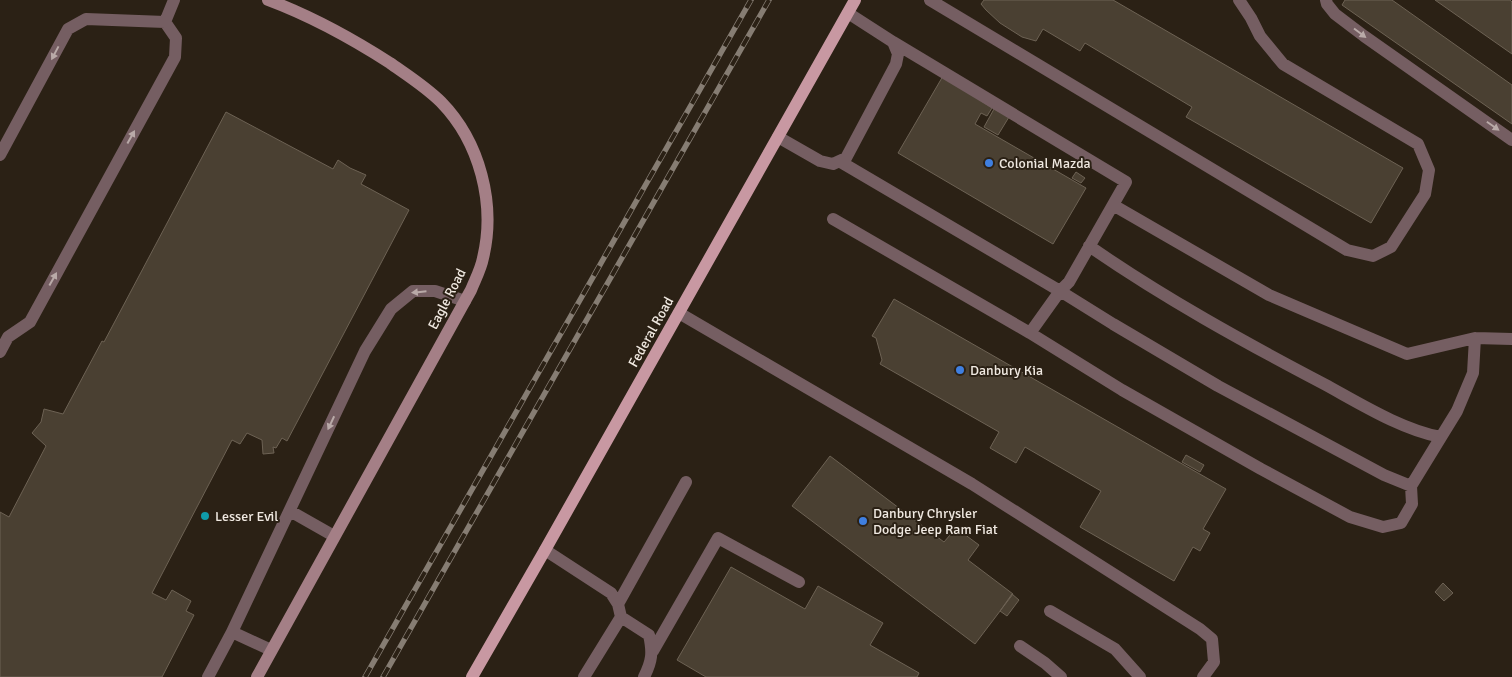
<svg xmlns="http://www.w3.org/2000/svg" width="1512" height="677" font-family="Signika,sans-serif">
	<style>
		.building { fill: #4a4032; stroke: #6d6254 }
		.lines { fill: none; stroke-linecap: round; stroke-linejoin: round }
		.lane { stroke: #755e62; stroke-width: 12 }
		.secondary { stroke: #a47f86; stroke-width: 12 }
		.primary { stroke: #c898a2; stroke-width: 12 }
		.rail-casing { stroke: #867d73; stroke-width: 5.5 }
		.rail { stroke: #2b2115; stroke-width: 4; stroke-dasharray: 11; stroke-linecap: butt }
		.oneway { fill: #b9aaa8 }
		.shop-dot { fill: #3f7fe0; stroke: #2b2115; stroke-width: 2 }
		.culture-dot { fill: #0f9aa8; stroke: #2b2115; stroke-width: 2 }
		.labels { text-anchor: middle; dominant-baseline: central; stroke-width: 4; stroke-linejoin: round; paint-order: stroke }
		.poi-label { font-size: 14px; fill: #f0e9e1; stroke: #2b2115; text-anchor: start }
		.street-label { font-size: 14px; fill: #f0e9e1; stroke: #2b2115 }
	</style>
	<rect width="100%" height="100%" fill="#2b2115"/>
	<path class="building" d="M984,0H1113L1403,168L1371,223L1186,117L1192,107L1085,43L1080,51L1043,29L1036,41L1022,37L1000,23L986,10L981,4Z
		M1345,0H1392L1512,85V124L1342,5Z
		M1435,0H1510L1512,2V54Z
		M943,76L992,108L987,116L981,113L975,124L1086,188L1053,244L898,153Z
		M994,109L1009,117L998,135L984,127Z
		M226,112L333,169L338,160L350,168L366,175L361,184L409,210L287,441L282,438L276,448L273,447L274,453L263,454L262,440L247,433L240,444L232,440L152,593L166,600L172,590L191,601L186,611L194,615L162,677H0V512L9,517L46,446L32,433L41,422L44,409L63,414L102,341L104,342Z
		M1076,172L1085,178L1081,183L1072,178Z
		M894,299L1226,489L1203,529L1210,533L1200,551L1193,547L1174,581L1080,527L1101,491L1025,447L1016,463L990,448L999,432L880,364L882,360L876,338L872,336Z
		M1186,455L1204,465L1200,472L1182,462Z
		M830,456L944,542L956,528L979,545L968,560L1013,594L975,644L792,506Z
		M731,567L805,609L818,586L883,623L870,645L919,673L917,677H706L677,660Z
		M1443,583L1453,593L1444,601L1435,592Z
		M1012,594L1019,600L1007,616L1000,611Z"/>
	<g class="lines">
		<path class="lane" d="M930,0L1347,250L1373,256L1391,247L1425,194L1429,170L1418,144L1283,64L1260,36L1251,18L1239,0
			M1326,0L1327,4L1335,14L1364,36L1512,140
			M778,137L820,161L833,164L846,158L896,64L898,54L893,42L848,13
			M0,155L68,29L86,19L165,22L174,0
			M839,161L1060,291L1069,282L1126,182L893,42
			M1113,205L1269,295L1407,354L1475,338L1512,339
			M833,219L1030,333L1122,390L1261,469L1350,517L1383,527L1401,523L1412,504L1411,486
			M1089,246C1164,298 1244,342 1324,384C1359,403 1402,430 1441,437L1457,411L1473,373L1475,338
			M679,313L972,484L1200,629L1212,639L1214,662L1203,677
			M1030,333L1060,291L1113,324L1218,386L1384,475L1411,486L1441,437
			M0,352L8,337L30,322L175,57L176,38L165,22
			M290,511L334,536
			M545,550L611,593L618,604L621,617L584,677
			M618,604L686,482
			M1050,611L1115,649L1140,677
			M621,617L649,635C653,653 652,661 644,677
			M232,632L271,650
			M1020,646L1045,663L1061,677
			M653,651L718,538L799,582
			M208,677L232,632L365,351L391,309L413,291H435L465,301"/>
		<path class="secondary" d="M257,677L471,290C475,280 481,269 483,258C496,204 480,142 441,102C426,87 407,75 390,63C351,38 311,16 268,0"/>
		<path class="primary" d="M472,677L545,550L855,0"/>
		<g class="rail-casing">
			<path id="rail" d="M365,677L751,0
				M383,677L769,0"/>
		</g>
		<use href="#rail" class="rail"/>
	</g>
	<defs><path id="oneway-solid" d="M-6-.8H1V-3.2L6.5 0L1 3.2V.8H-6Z" transform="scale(1.25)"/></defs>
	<g class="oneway">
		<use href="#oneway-solid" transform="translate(1360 33) rotate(37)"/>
		<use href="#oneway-solid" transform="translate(55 53) rotate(118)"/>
		<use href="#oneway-solid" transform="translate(1493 126) rotate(35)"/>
		<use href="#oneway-solid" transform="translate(131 137) rotate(-61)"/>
		<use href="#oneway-solid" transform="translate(53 279) rotate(-61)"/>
		<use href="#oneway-solid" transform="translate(419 292) rotate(174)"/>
		<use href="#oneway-solid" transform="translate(331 423) rotate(115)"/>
	</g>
	<g class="shop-dot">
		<circle cx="989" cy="163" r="5"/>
		<circle cx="960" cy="370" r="5"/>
		<circle cx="863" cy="521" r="5"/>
	</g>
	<circle class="culture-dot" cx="205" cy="516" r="5"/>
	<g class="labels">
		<g class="poi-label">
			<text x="999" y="163">Colonial Mazda</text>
			<text x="970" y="370">Danbury Kia</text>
			<text x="873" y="513">Danbury Chrysler<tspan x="873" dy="16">Dodge Jeep Ram Fiat</tspan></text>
			<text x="215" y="516">Lesser Evil</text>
		</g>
		<g class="street-label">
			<text transform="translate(447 299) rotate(-63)">Eagle Road</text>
			<text transform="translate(651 332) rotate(-61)">Federal Road</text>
		</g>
	</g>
</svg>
